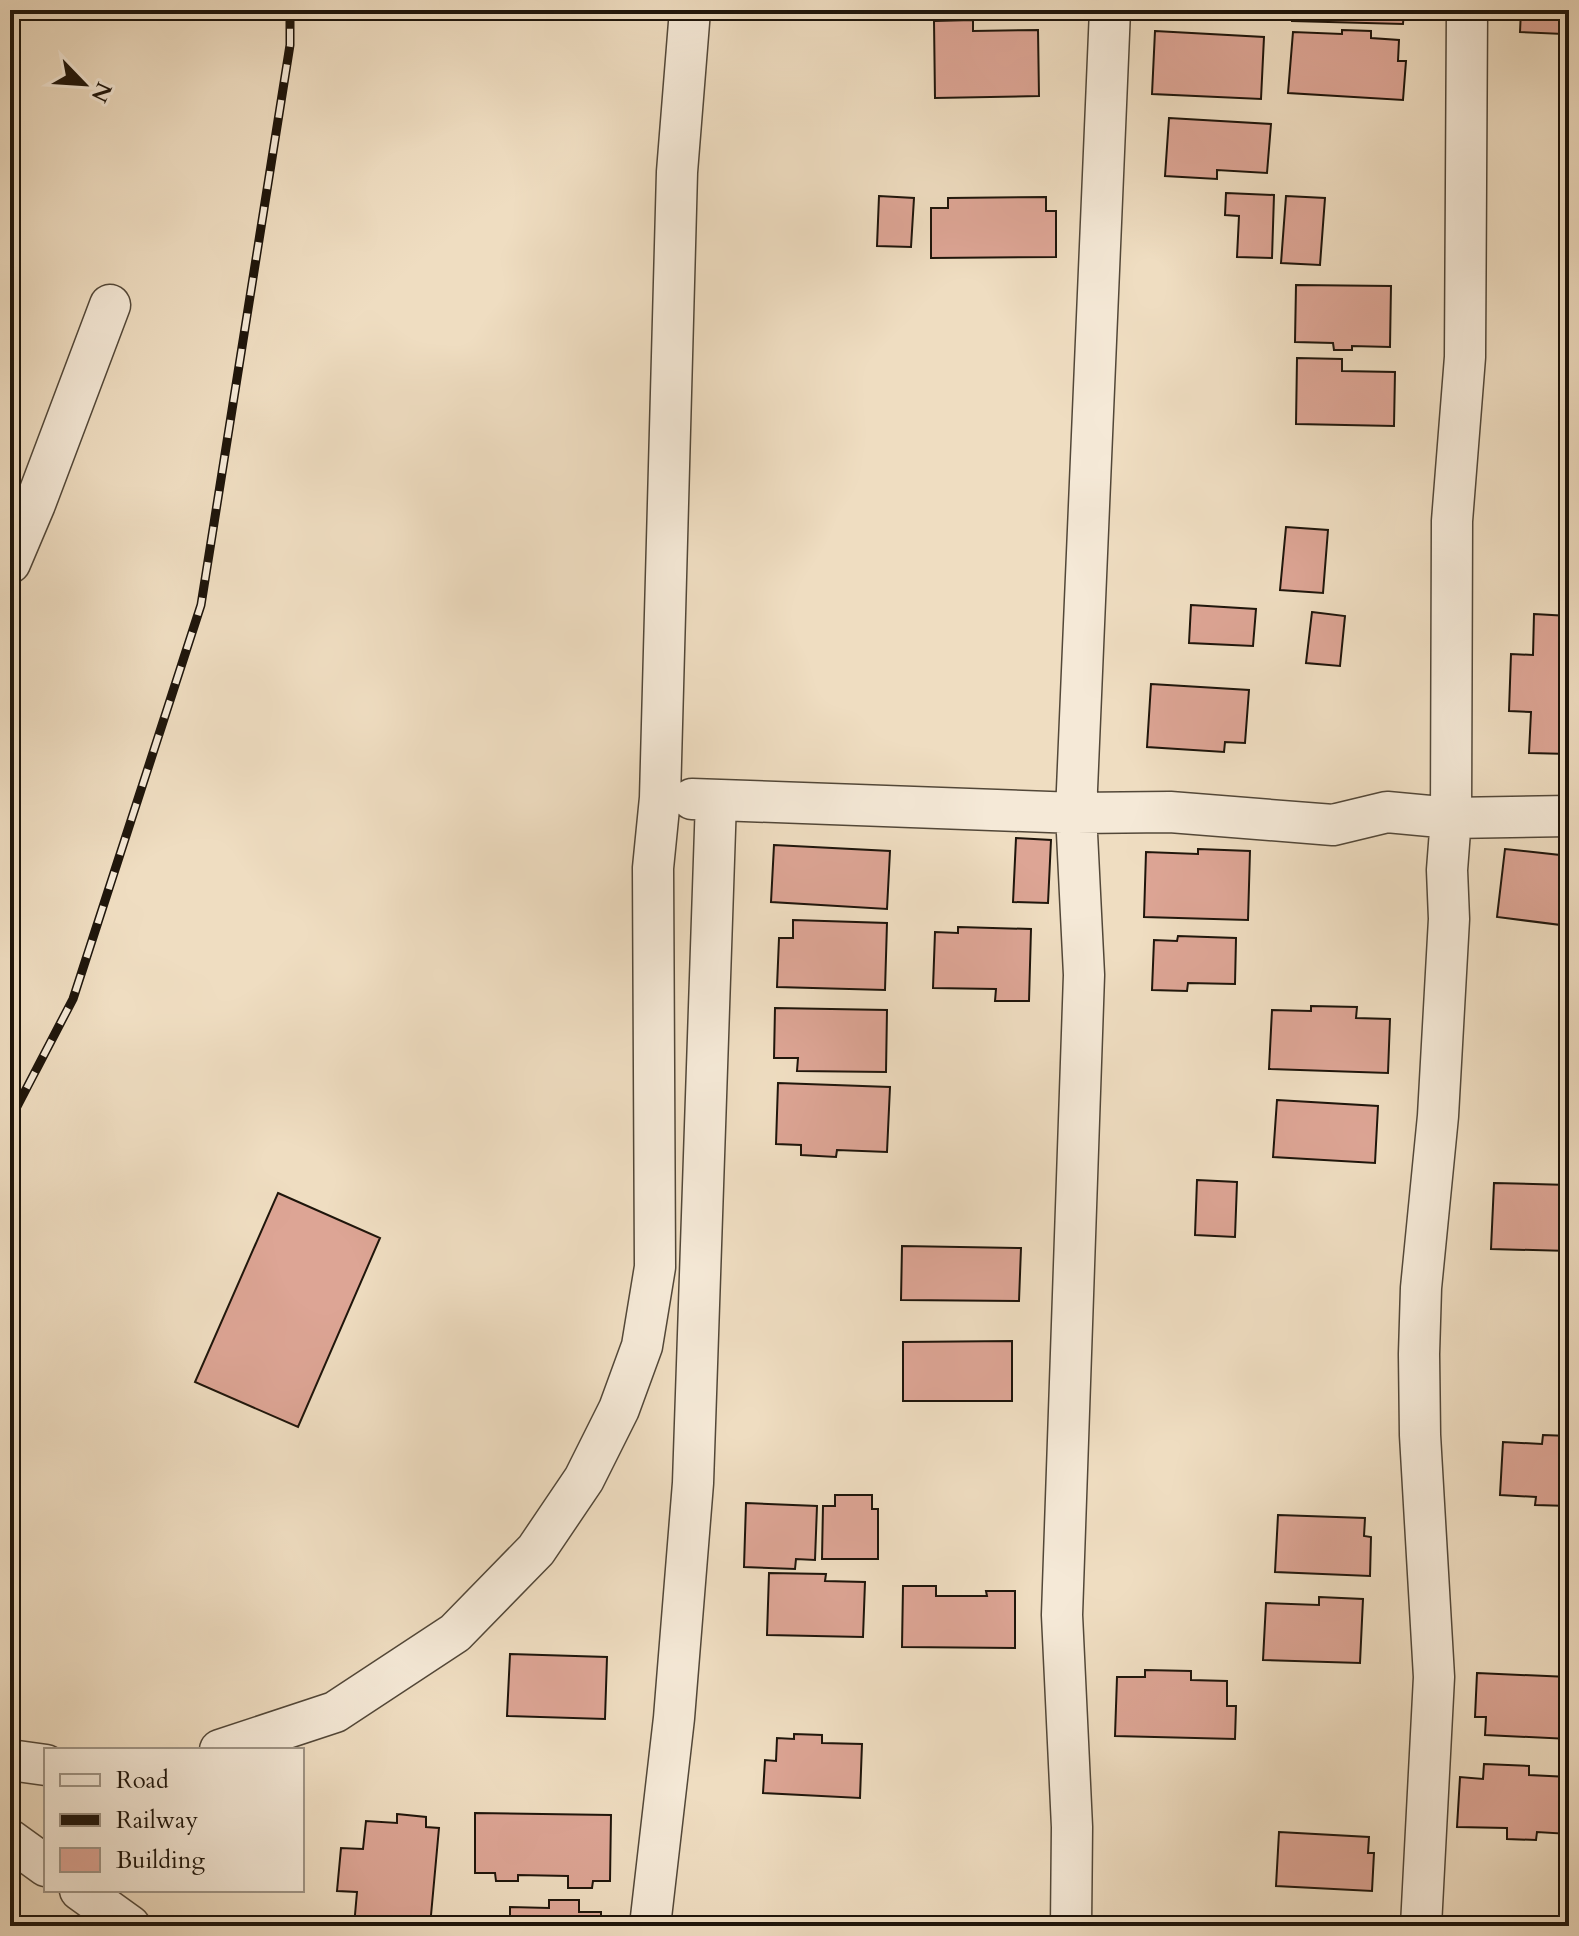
<svg xmlns="http://www.w3.org/2000/svg" width="1579" height="1936" font-family="Cardo,serif">
	<style>
		.building { fill: #dda595; stroke: #1e150b; stroke-width: 2 }
		.lines { fill: none; stroke-linecap: round; stroke-linejoin: round }
		.street-casing { stroke: #524738; stroke-width: 43 }
		.street { stroke: #f5e9d7; stroke-width: 40 }
		.rail-casing { stroke: #1e150b; stroke-width: 9 }
		.rail { stroke: #f5e9d7; stroke-width: 6; stroke-dasharray: 18; stroke-linecap: butt }
	</style>
	<rect width="100%" height="100%" fill="#efddc1"/>
	<filter id="stains"><feTurbulence type="fractalNoise" baseFrequency=".0025" numOctaves="4"/><feColorMatrix values="0 0 0 0 .2 0 0 0 0 .09 0 0 0 0 .02 0 0 0 .5 -.17"/></filter>
	<radialGradient id="worn" r=".72"><stop offset=".6" stop-color="#630" stop-opacity="0"/><stop offset="1" stop-color="#630" stop-opacity=".3"/></radialGradient>
	<path class="building" d="M1198,10H1275V12H1258V19L1197,16Z
		M1292,10H1404L1403,24L1292,21Z
		M1521,10H1569V19L1564,18L1563,34L1520,32Z
		M973,20V31L1038,30L1039,96L935,98L934,21Z
		M1342,30L1371,31V38L1399,40L1398,61H1406L1403,100L1288,93L1293,32L1342,34Z
		M1155,31L1264,37L1261,99L1152,94Z
		M1169,118L1271,124L1267,173L1217,170V179L1165,176Z
		M10,155L19,159L10,178Z
		M1226,193L1274,195L1272,258L1237,257L1239,216L1225,215Z
		M879,196L914,198L911,247L877,246Z
		M1286,196L1325,198L1320,265L1281,263Z
		M1046,197V211H1056V257L931,258V208H948V198Z
		M1296,285L1391,286L1390,347L1352,346V350H1334L1333,343L1295,342Z
		M1297,358L1342,359V371L1395,372L1394,426L1296,424Z
		M1286,527L1328,530L1323,593L1280,590Z
		M1191,605L1256,609L1253,646L1189,643Z
		M1312,612L1345,616L1340,666L1306,663Z
		M1534,614L1569,616V754L1529,753L1531,712L1509,711L1511,654L1533,655Z
		M1151,684L1249,690L1245,743L1225,742L1224,752L1147,747Z
		M1016,838L1051,840L1048,903L1013,902Z
		M774,845L890,851L887,909L771,902Z
		M1198,849L1250,851L1248,920L1144,917L1146,852L1198,854Z
		M1505,849L1569,856V926L1497,917Z
		M793,920L887,923L885,990L777,987L779,938H793Z
		M958,927L1031,929L1029,1001H995L996,989L933,988L935,932L958,933Z
		M1178,936L1236,938L1235,984L1188,983L1187,991L1152,990L1154,940L1177,941Z
		M1311,1006L1357,1007L1356,1018L1390,1019L1388,1073L1269,1069L1272,1010L1311,1011Z
		M775,1008L887,1010L886,1072L797,1071L798,1058H774Z
		M778,1083L890,1087L887,1152L837,1150L836,1157L801,1155V1145L776,1144Z
		M1277,1100L1378,1106L1375,1163L1273,1157Z
		M1197,1180L1237,1182L1235,1237L1195,1235Z
		M1494,1183L1569,1185V1251L1491,1249Z
		M278,1193L380,1238L298,1427L195,1382Z
		M902,1246L1021,1248L1019,1301L901,1300Z
		M1012,1341V1401H903V1342Z
		M1543,1435L1569,1436V1506L1535,1505L1536,1497L1500,1495L1503,1442L1542,1444Z
		M835,1495H872V1509H878V1559H822L823,1506H835Z
		M746,1503L817,1506L815,1560L796,1559L795,1569L744,1567Z
		M1278,1515L1365,1518L1364,1536L1371,1537L1370,1576L1275,1572Z
		M769,1573L826,1574L825,1581L865,1582L863,1637L767,1635Z
		M903,1586H936V1596H987L986,1591H1015V1648L902,1647Z
		M1319,1597L1363,1599L1360,1663L1263,1660L1266,1603L1319,1605Z
		M510,1654L607,1657L605,1719L507,1716Z
		M1145,1670L1191,1671V1680L1227,1681V1706H1236L1235,1739L1115,1736L1117,1677H1145Z
		M1477,1673L1569,1677V1739L1485,1735L1486,1717H1475Z
		M794,1734L822,1735V1743L862,1744L860,1798L763,1793L765,1760L776,1761L777,1738L794,1739Z
		M1484,1764L1529,1766V1775L1569,1777V1834L1537,1832L1536,1840L1507,1839V1828L1457,1827L1460,1777L1483,1779Z
		M475,1813L611,1815L610,1881H593L592,1888H568V1876L518,1875V1881H496L495,1873H475Z
		M397,1814L426,1817V1827L439,1828L430,1926H354L357,1892L337,1891L341,1848L363,1849L366,1821L397,1823Z
		M1279,1832L1369,1837L1368,1853H1374L1372,1891L1276,1886Z
		M549,1900H579V1912H601V1926H510V1907L549,1908Z
		M1294,1921H1319V1926H1257L1294,1925Z"/>
	<g class="lines">
		<g class="street-casing">
			<path id="street" d="M10,563L35,504L110,305
				M692,799L1076,813L1170,812L1333,825L1387,812L1451,818L1569,816
				M220,1750L335,1712L455,1633L536,1550L584,1479L619,1409L642,1346L655,1267L653,868L660,798L677,172L690,10
				M10,1760L46,1765
				M10,1840L46,1866
				M80,1890L130,1926
				M650,1926L674,1718L693,1483L716,800
				M1071,1926L1072,1827L1062,1615L1084,975L1076,813L1110,10
				M1421,1926L1434,1677L1420,1435L1419,1354L1421,1288L1438,1116L1449,919L1447,870L1451,818L1452,521L1465,357L1467,10"/>
		</g>
		<use href="#street" class="street"/>
		<g class="rail-casing">
			<path id="rail" d="M10,1120L73,999L201,605L290,45V10"/>
		</g>
		<use href="#rail" class="rail"/>
	</g>
	<rect width="1579" height="1936" fill="none" stroke="#efddc1" stroke-width="40"/>
	<rect x="12" y="12" width="1555" height="1912" fill="none" stroke="#1e150b" stroke-width="4"/>
	<rect x="20" y="20" width="1539" height="1896" fill="none" stroke="#1e150b" stroke-width="2"/>
	<rect x="44" y="1748" width="260" height="144" fill="#f5e9d7" stroke="#9f9485" stroke-width="2"/>
	<rect x="60" y="1774" width="40" height="12" fill="#f5e9d7" stroke="#9f9485" stroke-width="2"/>
	<text x="116" y="1788" font-size="24" fill="#1e150b">Road</text>
	<rect x="60" y="1814" width="40" height="12" fill="#1e150b" stroke="#9f9485" stroke-width="2"/>
	<text x="116" y="1828" font-size="24" fill="#1e150b">Railway</text>
	<rect x="60" y="1848" width="40" height="24" fill="#dda595" stroke="#9f9485" stroke-width="2"/>
	<text x="116" y="1868" font-size="24" fill="#1e150b">Building</text>
	<g transform="translate(84 84) rotate(115)" stroke="#f5e9d7" stroke-width="6" paint-order="stroke">
	<path d="M0-6L14 30L0 20L-14 30Z" fill="#1e150b"/>
	<text y="-12" font-size="22" font-weight="bold" text-anchor="middle" fill="#1e150b">N</text>
	</g>
	<rect width="100%" height="100%" filter="url(#stains)"/>
	<rect width="100%" height="100%" fill="url(#worn)"/>
</svg>
